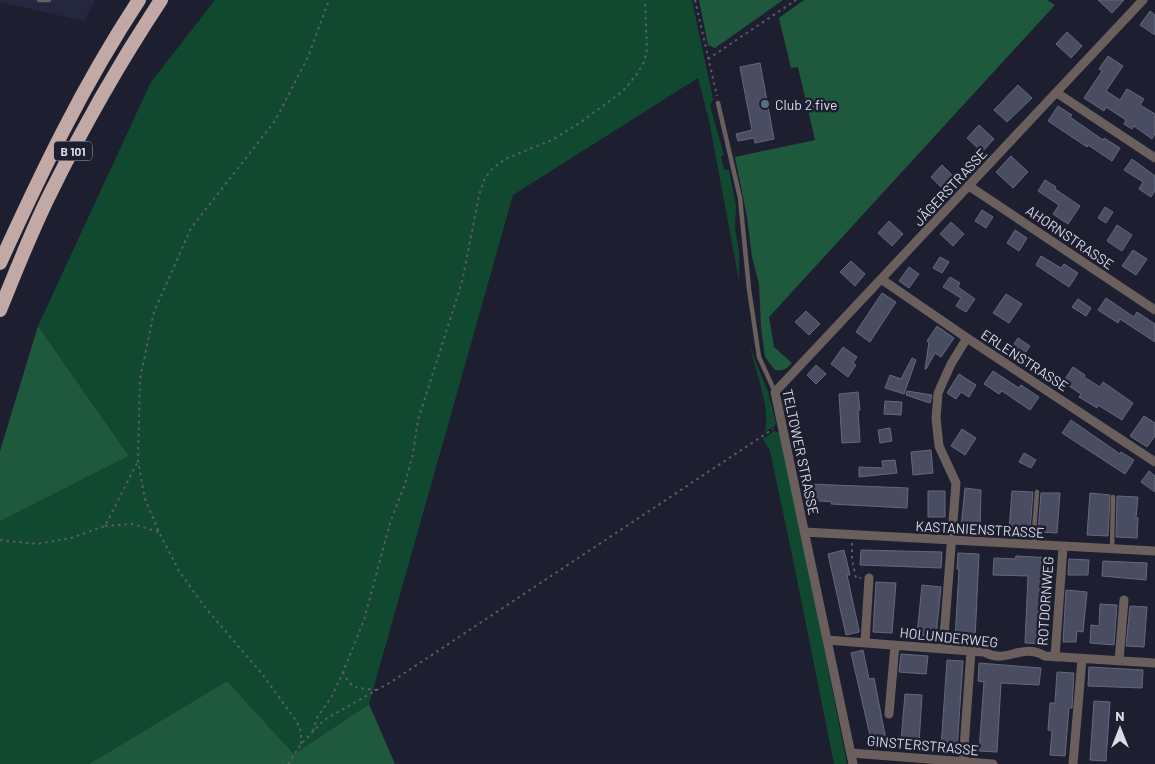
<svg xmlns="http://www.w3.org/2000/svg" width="1155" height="764" font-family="Barlow,sans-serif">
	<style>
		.built { fill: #25273e }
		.green { fill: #104930 }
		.forest { fill: #1e593e }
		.building { fill: #4a4d61; stroke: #65687d }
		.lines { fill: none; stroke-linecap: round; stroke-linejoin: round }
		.path { stroke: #5a5c6b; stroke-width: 2; stroke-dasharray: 2.5 4; stroke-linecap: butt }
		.service { stroke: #6a5f5d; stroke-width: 4.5 }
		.minor { stroke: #6a5f5d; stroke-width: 9 }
		.trunk { stroke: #c3a9a5; stroke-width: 14 }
		.service-dot { fill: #5c6f8a; stroke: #1d1f30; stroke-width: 2 }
		.labels { text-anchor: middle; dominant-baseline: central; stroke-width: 5; stroke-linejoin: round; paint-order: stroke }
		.shield { fill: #1d1f30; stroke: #a1a3b1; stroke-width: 1 }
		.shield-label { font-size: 12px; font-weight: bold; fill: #dadce8 }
		.poi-label { font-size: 14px; fill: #dadce8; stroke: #1d1f30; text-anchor: start }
		.street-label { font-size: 14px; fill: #dadce8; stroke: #1d1f30 }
	</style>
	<rect width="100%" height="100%" fill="#1d1f30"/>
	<path class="built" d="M0,0H95L84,21L0,2Z"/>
	<path class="green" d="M215,0H692L713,99L710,106L724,155L721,156L724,170H729L736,206L735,229L739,252V281L709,120L698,78L513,195L369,704L294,754L227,681L89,764H0V521L129,456L38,326L151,82Z
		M750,347L768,392L776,423L775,426L764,432C773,415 754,366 750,347Z
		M774,431L781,433L847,764H834L790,545L770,451L763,439Z"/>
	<path class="forest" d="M699,0H783L715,48L708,45Z
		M804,0H1047L1055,5L769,317L774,347L792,363C786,369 784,371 775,370L765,357L761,326L759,284L752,257L747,217L735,157L815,140L798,67L791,68L779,18Z
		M38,326L129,456L0,521V451Z
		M227,681L294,754L369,704L395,764H89Z"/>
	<path class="building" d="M1098,0H1124L1112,13Z
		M1150,11L1155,15V35L1140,25Z
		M1067,32L1082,46L1071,58L1056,44Z
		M1108,56L1123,66L1106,91L1120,100L1127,89L1144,99L1140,105L1155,114V134L1152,139L1134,126L1132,129L1124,124L1126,120L1106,107L1104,111L1084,98L1102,71L1099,69Z
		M760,63L774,139L755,143L754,138L738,141L736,134L752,130L740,67Z
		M1018,85L1032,98L1007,122L994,110Z
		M1058,106L1072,115L1070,117L1103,140L1104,138L1120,148L1112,161L1088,145L1087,147L1048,121Z
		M979,125L994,139L982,152L967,138Z
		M1011,156L1028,172L1013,188L996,172Z
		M1132,159L1155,176V191L1151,197L1139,189L1143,182L1124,170Z
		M942,165L956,179L945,191L931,177Z
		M1045,180L1056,187L1055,189L1080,206L1068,224L1053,214L1059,205L1038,191Z
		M1105,207L1113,212L1106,223L1098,218Z
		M982,210L993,217L986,228L975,221Z
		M889,221L903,234L892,246L878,233Z
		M951,222L964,234L953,246L940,234Z
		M1117,225L1132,235L1122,251L1107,241Z
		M1015,230L1027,238L1019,251L1007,243Z
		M1133,250L1147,259L1136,275L1122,266Z
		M1041,256L1061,268L1064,264L1078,273L1069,287L1036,265Z
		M940,257L949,262L942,273L933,268Z
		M851,261L865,274L855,286L840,272Z
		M909,267L919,274L909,288L899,281Z
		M950,277L960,283L958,287L975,299L966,312L956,306L961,298L943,287Z
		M882,293L896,302L870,342L856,332Z
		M1006,294L1022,304L1009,323L993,313Z
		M1106,298L1134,317L1137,312L1155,324V342L1120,319L1118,323L1098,310Z
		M1078,299L1091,308L1086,316L1072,307Z
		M806,311L820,324L809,335L795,322Z
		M937,326L954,338L941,357L935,353L926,369H925L929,342L927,341Z
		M1018,338L1030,346L1021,359L1009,351Z
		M843,347L857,357L853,363L856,365L848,377L831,364Z
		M912,358L916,360L904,394L885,388L890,375L901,379Z
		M816,365L826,374L816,384L807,375Z
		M1073,367L1085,375L1084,377L1100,387L1103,382L1133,403L1122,420L1098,405L1097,408L1079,397L1081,394L1063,382Z
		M993,371L1019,388L1021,385L1039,397L1030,410L1002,391L999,394L984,384Z
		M959,374L976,385L969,397L961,392L956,399L947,393Z
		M907,391L932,395L930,403L906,395Z
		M858,392L860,410H858L860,442L842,443L839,394Z
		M885,401L902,402L901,415L884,414Z
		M1144,416L1155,423V436L1147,447L1130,436Z
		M1071,420L1120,454L1121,452L1134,460L1125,474L1062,433Z
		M890,428L892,441L880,443L878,430Z
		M962,429L976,438L965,455L951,446Z
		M931,450L933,473L913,475L911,452Z
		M1024,453L1036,460L1031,468L1019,462Z
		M895,460L897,473L859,477V467L883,468L882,461Z
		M1149,471L1155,476V492L1141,482Z
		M810,484L908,488L907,508L831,504L832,502L809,500Z
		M965,488L981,490L980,529L961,528Z
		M928,491H945V517H928Z
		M1012,491L1033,492L1030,531L1009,530Z
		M1041,493H1060L1057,533L1038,532Z
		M1090,493L1110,495L1108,536L1087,535Z
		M1117,496L1138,497L1136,518H1138L1137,538L1116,537Z
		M844,550L850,575H847L859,630V632L846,635L828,554Z
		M861,550L942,552L941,568L860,565Z
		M958,553L979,554L975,640L955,639L959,569H957Z
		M1016,556L1054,558L1052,575H1050L1046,644L1025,643L1028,576L993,575L994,558L1015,559Z
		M1069,559L1089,560L1088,575H1068Z
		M1103,561L1147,563L1146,580L1102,576Z
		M876,582L896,583L892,633L873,632Z
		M922,585L941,587L936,636L917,635Z
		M1066,590L1087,592L1083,632L1077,631L1076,642H1063Z
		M1100,604L1117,605L1114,645L1090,643L1091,625L1099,626Z
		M1130,606L1147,607L1144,647L1126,646Z
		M863,650L869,679L874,678L886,740L872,744L851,653Z
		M901,654L928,656L926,674L899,672Z
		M947,660L963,661L957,749L941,748Z
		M979,663L1041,668L1039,685L1001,683L997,752L979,751L984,682L978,681Z
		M1089,667L1143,670L1142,688L1088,686Z
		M1057,672L1074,673L1072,708H1069L1065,756L1050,755L1052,731L1048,730L1050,703H1055Z
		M905,694L922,695L919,743L901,741Z
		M1094,701L1110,702L1106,761L1090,760Z"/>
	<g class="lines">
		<path class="path" d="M695,0L717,96
			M708,59L796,0
			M105,526L132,524L159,532
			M0,540L37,544L71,538L105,526L138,461
			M852,543V559L856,578H861
			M343,672C351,690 359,688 377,690
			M313,731L317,718L332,696L341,677L364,620L390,523L405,484L413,453L418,420L462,282L479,195L485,178L493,168L505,159L552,140L581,122L623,91L637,74L644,62L647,49L645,0
			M301,744V732L297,722L262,674L204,606L179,571L159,532L145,499L138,461L140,379L154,312L191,228L275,121L308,57L329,0
			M288,764L301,744L324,720L391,682L773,429"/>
		<path class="service" d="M39,0H49
			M718,103L740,198L749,289L759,357L775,392
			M1033,544L1037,492
			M1112,548L1113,497"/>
		<path class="minor" d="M1057,93L1155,158
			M969,186L1155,310
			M881,279L967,338L1155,462
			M804,532L1155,551
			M827,640L984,652C1008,665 1020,642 1045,656L1155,663
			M865,642L869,578
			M943,649L956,483L939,446L936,418L938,393L951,364L967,338
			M1055,657L1063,547
			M1119,661L1124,600
			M889,714L895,645
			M851,753L993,764
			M963,762L971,651
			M853,764L775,392L1143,0
			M1073,764L1082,659"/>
		<path class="trunk" d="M0,263C42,171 83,85 139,0
			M0,310C16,271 31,232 50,194C83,127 120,62 161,0"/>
	</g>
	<circle class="service-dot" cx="765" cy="104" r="5"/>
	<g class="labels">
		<rect class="shield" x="54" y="141.5" width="38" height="19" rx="4"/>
		<g class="shield-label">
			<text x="73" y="151">B 101</text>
		</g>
		<g class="poi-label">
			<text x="775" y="104">Club 2 five</text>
		</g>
		<g class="street-label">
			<text transform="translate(950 187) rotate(-47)">JÄGERSTRASSE</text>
			<text transform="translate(1070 237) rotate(34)">AHORNSTRASSE</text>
			<text transform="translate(1025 360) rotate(33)">ERLENSTRASSE</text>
			<text transform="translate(801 452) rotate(78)">TELTOWER STRASSE</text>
			<text transform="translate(980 529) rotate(3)">KASTANIENSTRASSE</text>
			<text transform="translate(1045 601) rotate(-86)">ROTDORNWEG</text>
			<text transform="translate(949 637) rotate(6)">HOLUNDERWEG</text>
			<text transform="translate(923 745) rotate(5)">GINSTERSTRASSE</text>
		</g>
	</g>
	<g transform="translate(1120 729)" stroke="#1d1f30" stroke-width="4" paint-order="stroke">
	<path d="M0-4L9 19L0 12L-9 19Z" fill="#dadce8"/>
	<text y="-8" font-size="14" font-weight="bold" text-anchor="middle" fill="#dadce8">N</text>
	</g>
</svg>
